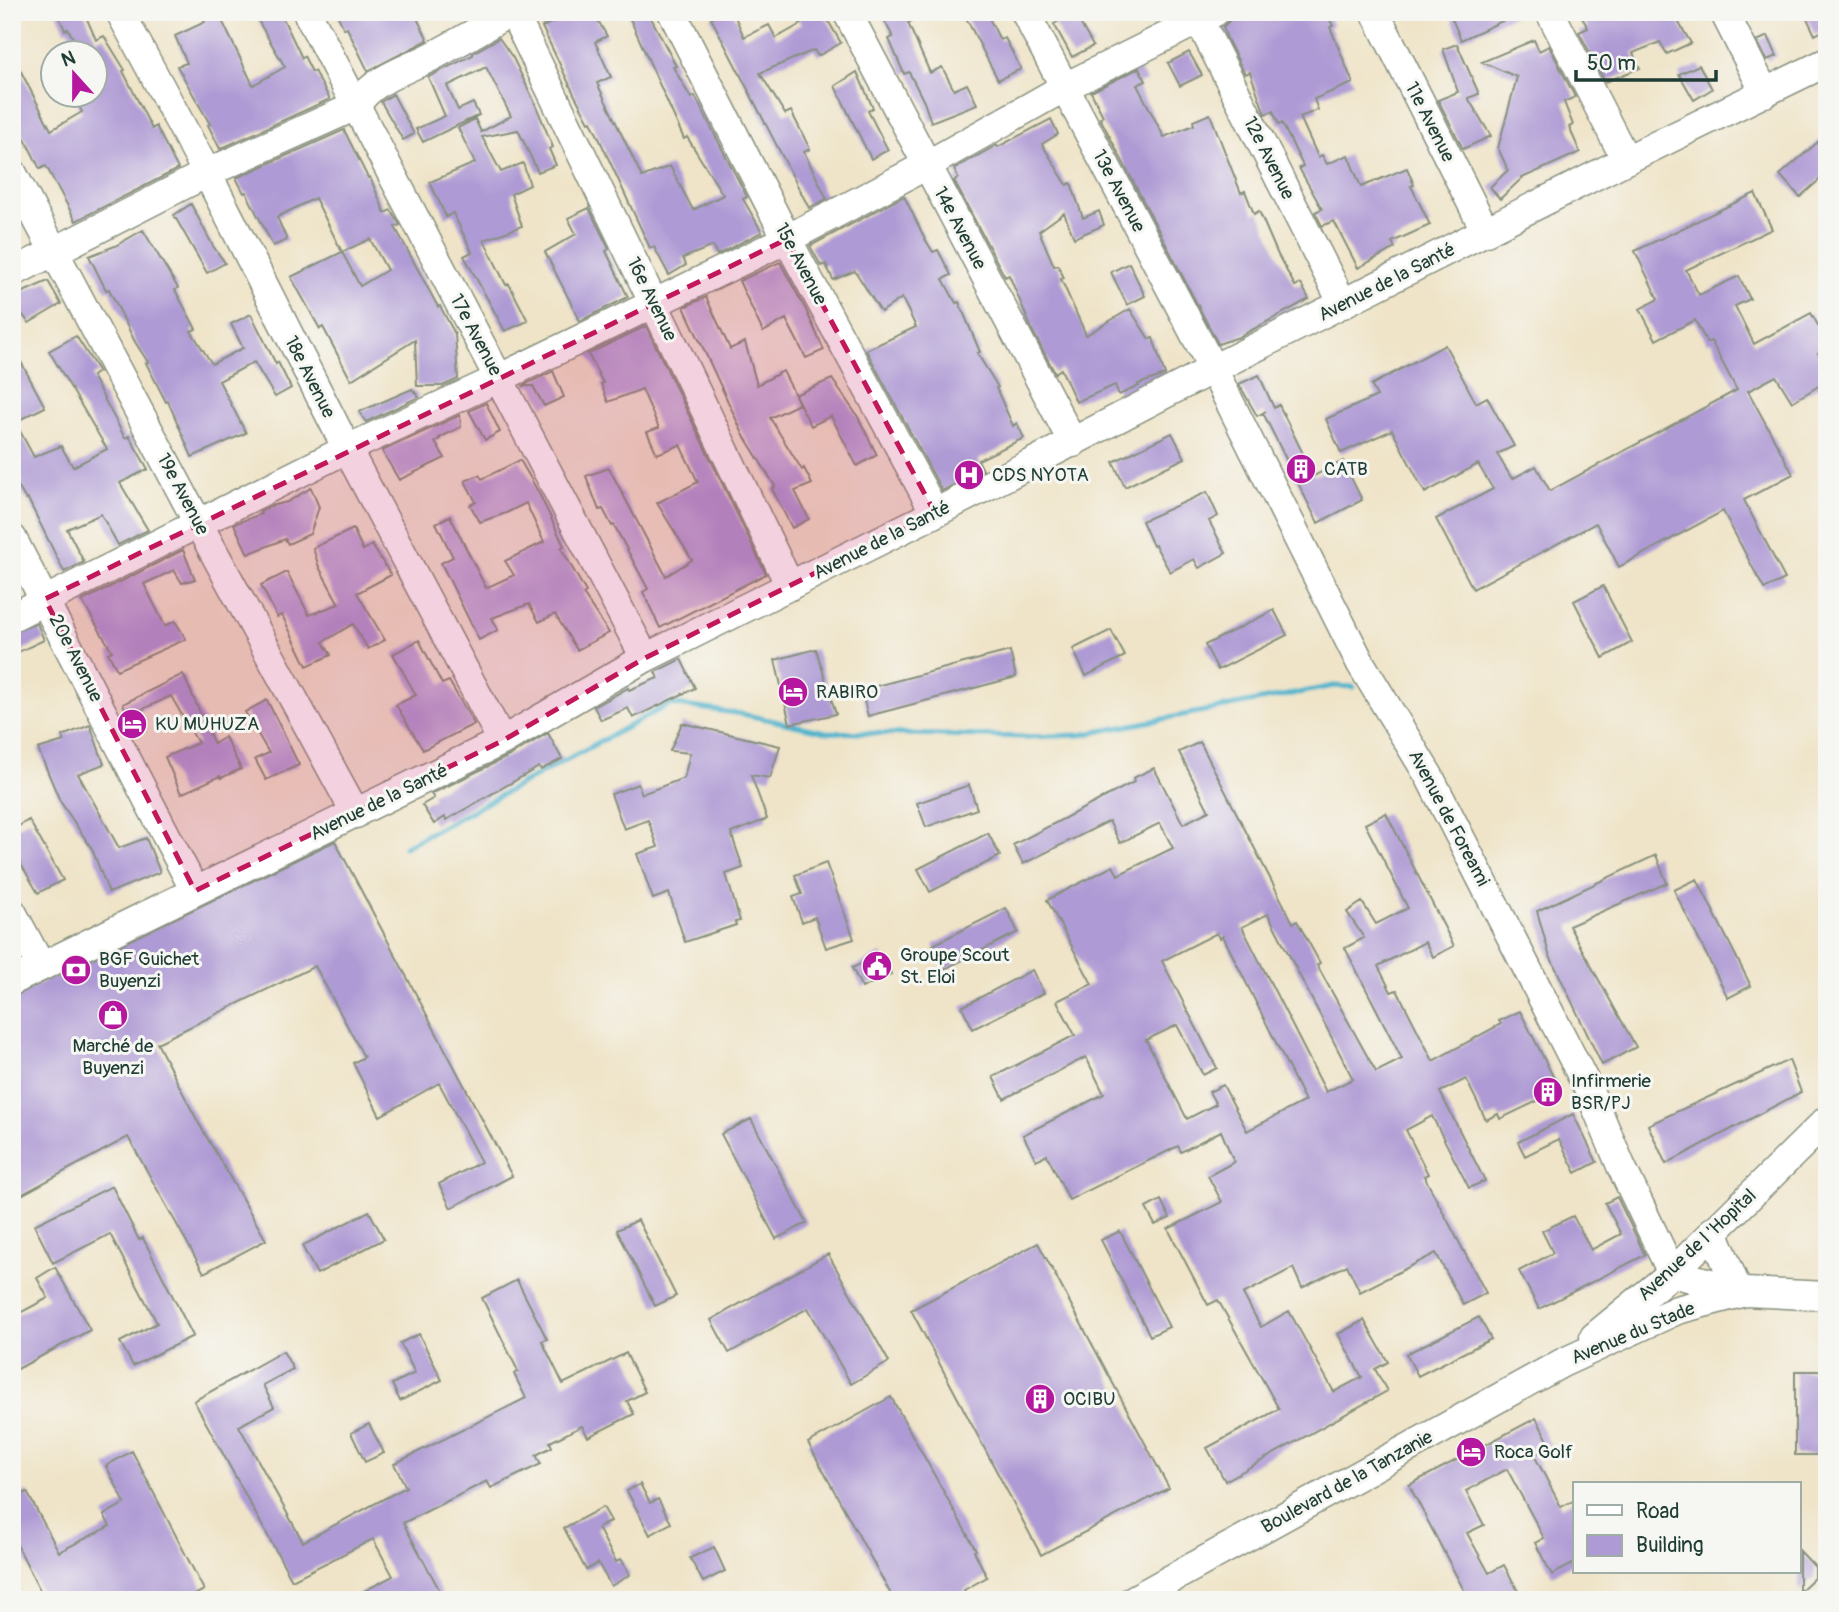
<svg xmlns="http://www.w3.org/2000/svg" width="1839" height="1612" font-family="Pangolin,sans-serif">
	<style>
		.lines { fill: none; stroke-linecap: round; stroke-linejoin: round }
		.stream { stroke: #4fb4cd; stroke-width: 5 }
		.building { fill: #ae9ad4; fill-rule: evenodd }
		.minor-casing { stroke: #87907e; stroke-width: 31 }
		.minor { stroke: #fff; stroke-width: 28 }
		.marked { fill: #c2185b; fill-opacity: 0.2; stroke: #c2185b; stroke-width: 5; stroke-dasharray: 14 9; stroke-linejoin: round }
		.labels { text-anchor: middle; dominant-baseline: central; stroke-width: 6; stroke-linejoin: round; paint-order: stroke }
		.street-label { font-size: 19px; fill: #1f3d34; stroke: #f6f6f2 }
		.poi-label { font-size: 19px; fill: #1f3d34; stroke: #f6f6f2; text-anchor: start }
	</style>
	<rect width="100%" height="100%" fill="#f6f6f2"/>
	<filter id="ink" filterUnits="userSpaceOnUse"><feTurbulence type="fractalNoise" baseFrequency=".0143" numOctaves="2"/><feDisplacementMap in="SourceGraphic" scale="14" xChannelSelector="R" yChannelSelector="G"/><feConvolveMatrix kernelMatrix="1 2 1 2 8 2 1 2 1" color-interpolation-filters="sRGB"/></filter>
	<filter id="wash" filterUnits="userSpaceOnUse"><feTurbulence type="fractalNoise" baseFrequency=".00686" numOctaves="4" result="noise"/><feDisplacementMap in="SourceGraphic" scale="28" xChannelSelector="R" yChannelSelector="G"/><feGaussianBlur stdDeviation="1.57" result="paint"/><feColorMatrix in="noise" values="0 0 0 0 0 0 0 0 0 0 0 0 0 0 0 0 0 1.4 0 .05"/><feComposite in="paint" operator="in"/></filter>
	<g filter="url(#wash)">
		<rect width="100%" height="100%" fill="#efe4c8"/>
		<g class="lines">
			<path class="stream" d="M404,847L670,704L742,714L826,732L1025,737L1080,735L1334,686L1354,687"/>
		</g>
		<g id="blocks">
			<path class="building" d="M57,12H84L96,40L104,36L125,70L123,71L152,129L156,126L178,169L76,221L46,166L40,169L12,113V54L51,130L82,112L72,94H94V52H81L68,29L65,30Z
				M201,12H218L253,85L285,67L253,12H280L302,58L304,56L312,72L314,71L330,99L220,149L208,125L210,124L177,66L187,63L175,36L205,22Z
				M336,12H414L428,40L368,71L347,28L344,29Z
				M576,12H593L607,36L595,42L611,77L597,83L642,177L670,166L693,210L723,195L687,137L684,139L627,12H648L676,66L673,67L691,98L695,96L747,197L743,199L762,232L717,255L713,246L683,258L686,265L669,275L654,247L650,248L591,121L589,122L574,94L542,27Z
				M722,12H733L744,37L769,25L776,38L801,24L794,12H823L841,43L818,56L814,50L760,73L785,114L791,111L810,149L804,152L827,199L809,208L711,18Z
				M880,12H931L908,23L930,73L942,67L954,90L967,84L977,104L931,122L924,102L909,72L904,74L889,39L893,37Z
				M963,12H986L1000,40L1005,38L1021,69L998,80Z
				M1054,12H1074L1093,46L1072,57L1054,24L1059,21Z
				M1232,12H1326L1333,26L1330,27L1353,83L1314,99L1318,110L1300,117L1318,157L1322,155L1327,164L1348,155L1361,187L1407,168L1414,185L1411,186L1430,225L1392,242L1395,248L1358,268L1334,221L1322,226L1315,212L1322,209L1299,168L1303,166L1282,123L1279,125L1273,111L1265,114L1250,72L1245,74L1227,39L1223,27L1229,21Z
				M1449,12H1522L1461,40Z
				M1579,12H1697L1679,23L1691,43L1667,54L1660,42L1633,53L1640,68L1605,82L1579,32L1588,28Z
				M1804,12H1827V29L1815,35Z
				M1768,36L1777,56L1767,60L1757,41Z
				M499,38L513,58L534,101L553,147L549,149L556,165L538,172L518,130L482,137L501,172L523,163L530,185L511,194L522,226L484,240L506,285L509,284L528,321L505,331L464,256L472,252L453,213L446,217L430,182L475,163L458,128L475,119L481,132L511,116L486,67L447,86L458,110L473,103L479,115L423,142L416,129L445,116L428,77L473,55V53Z
				M1534,40L1539,51L1549,46L1575,97L1564,102L1573,125L1569,127L1580,152L1522,178L1500,199L1490,187L1508,170L1498,148L1517,77L1482,62Z
				M1457,44L1479,94L1468,98L1491,136L1463,149L1438,100L1458,92L1443,49Z
				M1189,52L1202,75L1180,86L1168,63Z
				M1699,65L1712,89L1694,100L1679,74Z
				M1139,68L1146,81L1137,85L1164,137L1194,125L1193,121L1210,114L1241,193L1245,191L1254,214L1259,211L1278,255L1295,286L1301,284L1309,299L1239,337L1218,344L1100,118L1103,116L1091,92Z
				M857,72L873,108L868,111L888,150L871,159L835,86Z
				M393,94L414,134L403,140L381,102Z
				M1051,119L1058,134L1042,144L1067,185L1071,183L1083,218L1099,211L1104,225L1074,238L1064,213L1039,231L1054,266L1058,265L1064,278L1061,279L1086,335L1130,309L1149,339L1153,338L1165,375L1138,384L1139,386L1119,395L1115,385L1076,402L1061,369L1055,373L1033,332L1009,275L1005,277L954,181L958,178L954,169L997,145L998,147Z
				M344,130L368,178L370,177L385,213L391,210L400,225L395,227L438,307L440,306L455,334L458,379L443,386H417L415,340L351,380L323,327L320,329L291,277L342,252L360,286L387,270L370,239L342,252L315,198L277,217L287,240L273,246L246,192L244,193L236,178Z
				M1827,134V173L1800,197L1780,175Z
				M1755,193L1772,229L1686,270L1699,295L1739,276L1750,299L1735,306L1754,344L1811,313L1827,341V349L1818,353L1827,368V381L1792,402L1776,376L1748,391L1793,474L1744,500L1785,579L1764,589L1723,511L1619,567L1596,523L1473,589L1436,519L1493,489L1478,464L1425,493L1392,430L1341,453L1326,419L1377,396L1371,385L1445,345L1476,403L1487,397L1514,446L1497,454L1512,479L1536,466L1550,491L1737,390L1711,341L1707,343L1695,320L1656,340L1640,309L1658,299L1635,251Z
				M904,196L925,239L933,252L938,250L951,275L943,279L956,303L959,302L980,352L977,353L998,387L996,388L1013,426L1017,423L1024,438L978,460L983,470L942,491L866,350L916,327L902,298L881,312L855,271L833,280L826,264L821,266L810,246Z
				M191,204L213,246L225,263L207,273L174,215Z
				M589,208L609,249L606,251L628,297L580,321L545,252L576,234L568,218Z
				M143,230L178,288L175,290L196,329L191,331L212,364L243,348L231,324L251,314L276,364L278,362L291,388L275,397L254,362L219,381L246,433L192,457L168,401L166,402L146,363L148,362L135,342L109,289L106,290L89,256L115,246Z
				M780,262L806,310L824,350L806,358L786,319L763,332L739,281Z
				M1129,263L1145,296L1127,305L1111,272Z
				M48,281L61,304L29,323L22,314L12,318V297Z
				M706,297L730,349L745,342L757,385L783,371L795,395L832,379L858,417L877,455L857,466L831,416L811,426L795,395L799,404L770,418L802,470L804,468L812,484L795,491L809,519L792,528L772,489L775,486L743,434L684,307Z
				M646,326L766,574L660,628L643,592L648,589L614,525L612,526L603,509L599,510L586,476L609,468L666,576L692,560L657,503L698,482L680,445L657,454L647,432L659,428L642,389L608,402L601,384L603,383L588,354Z
				M76,336L99,372L92,376L125,438L129,436L148,469L120,483L148,530L118,545L101,514L67,529L84,562L64,572L28,499L26,500L12,476V345L45,407L15,422L34,457L61,446L73,467L107,449L49,351Z
				M553,371L564,397L544,406L533,386H522Z
				M1259,375L1274,408L1279,405L1314,476L1343,461L1362,500L1318,523L1263,413L1266,411L1257,416L1239,384Z
				M412,389L419,397L366,422L359,412Z
				M486,403L500,432L485,440L469,411Z
				M460,415L461,427L439,438L440,439L435,442L445,458L399,480L382,451Z
				M1172,433L1185,458L1125,487L1113,462Z
				M520,460L539,493L564,546L561,548L586,592L583,594L609,633L577,650L555,614L539,622L529,604L492,618L498,630L479,640L441,563L453,557L436,523L450,516L486,588L514,575L505,561L544,542L526,503L506,513L480,522L470,505L476,502L465,481L479,475L482,479Z
				M311,488L319,507L310,534L288,544L285,539L248,554L234,524L261,514L260,511L271,506L287,502Z
				M1207,492L1218,516L1209,521L1226,553L1199,568L1194,559L1170,572L1155,545L1153,546L1142,521Z
				M353,529L363,550L372,545L391,575L357,593L385,640L368,649L353,624L323,642L331,655L307,666L282,615L277,617L261,585L287,572L309,615L339,604L319,567L313,548Z
				M183,550L195,579L182,583L174,570L144,584L165,626L175,621L186,639L117,670L108,653L112,651L82,601Z
				M1603,586L1632,642L1603,658L1574,601Z
				M1274,610L1287,635L1218,670L1205,645Z
				M37,623L44,640L12,655V633Z
				M1111,630L1125,656L1086,676L1073,649Z
				M419,640L442,684L449,681L474,724L423,750L396,705L416,695L393,654Z
				M816,649L836,714L790,724L775,660Z
				M1010,651L1016,677L868,716L861,690Z
				M681,659L695,688L633,718L628,708L601,720L594,707L628,688L629,690L658,678L655,672Z
				M183,674L214,744L225,737L241,769L221,778L220,776L181,794L165,757L198,743L171,696L128,716L123,704Z
				M267,700L299,765L266,780L255,759L269,753L245,712Z
				M682,723L780,746L770,778L751,775L767,819L731,833L743,868L726,874L740,921L735,922L736,925L685,942L669,893L653,899L637,854L658,847L648,820L624,829L611,794L638,784L642,794L684,778L690,753L670,751Z
				M90,725L104,764L78,774L119,848L146,838L160,872L109,893L92,849L60,801L38,749L64,741L62,736Z
				M548,733L562,759L541,770L539,767L446,820L445,817L434,824L422,805L434,798L431,794L509,756Z
				M1200,742L1293,923L1297,921L1320,963L1317,965L1376,1072L1402,1059L1345,948L1364,938L1347,912L1362,902L1376,924L1408,908L1365,824L1386,813L1454,946L1433,957L1425,942L1378,966L1391,992L1397,990L1433,1061L1501,1024L1499,1021L1520,1011L1560,1090L1500,1119L1498,1114L1486,1120L1466,1079L1440,1092L1485,1181L1469,1188L1432,1116L1406,1130L1428,1174L1424,1176L1486,1293L1463,1305L1436,1253L1360,1292L1347,1265L1302,1288L1293,1268L1243,1294L1261,1327L1289,1311L1334,1392L1362,1377L1338,1334L1364,1320L1388,1362L1375,1369L1387,1391L1225,1481L1207,1448L1279,1409L1218,1300L1208,1305L1168,1229L1222,1202L1208,1176L1234,1162L1221,1131L1181,1152L1178,1146L1069,1200L1047,1155L1036,1160L1023,1135L1104,1094L1086,1057L1004,1099L993,1077L1075,1035L1057,1001L1092,984L1047,900L1113,866L1118,875L1173,848L1160,823L1120,843L1109,821L1023,864L1013,845L1134,782L1133,778L1154,768L1183,824L1209,811L1179,752ZM1268,914L1353,1079L1326,1092L1242,927ZM1217,933L1220,938L1223,936L1305,1101L1247,1131L1223,1085L1209,1092L1216,1104L1187,1119L1146,1040L1177,1025L1203,1075L1217,1068L1162,961Z
				M969,785L977,809L926,827L917,803Z
				M29,820L63,880L38,893L12,849V830Z
				M988,833L1000,856L930,892L918,869Z
				M335,841L512,1176L451,1208L439,1184L481,1162L439,1083L380,1116L353,1063L364,1057L315,966L157,1043L198,1122L266,1240L204,1273L128,1137L12,1200V997Z
				M1656,855L1667,883L1569,926L1636,1047L1602,1065L1549,954L1537,911Z
				M826,863L854,939L826,948L815,917L802,922L793,897L802,894L795,875Z
				M1697,879L1751,986L1728,998L1674,890Z
				M1006,908L1018,932L945,969L933,945Z
				M882,954L891,974L862,988L852,968Z
				M1032,970L1044,993L973,1029L962,1007Z
				M1789,1060L1801,1092L1666,1164L1648,1125Z
				M1573,1114L1597,1162L1576,1173L1559,1139L1525,1156L1518,1142Z
				M751,1119L807,1223L776,1239L721,1134Z
				M112,1186L139,1240L143,1238L193,1336L133,1366L120,1342L157,1323L110,1234L53,1263L34,1225Z
				M1617,1197L1645,1255L1539,1309L1519,1271L1553,1253L1542,1231L1573,1216L1591,1250L1621,1234L1605,1203Z
				M1161,1200L1170,1218L1155,1225L1146,1208Z
				M369,1211L384,1239L317,1274L302,1246Z
				M638,1220L676,1296L655,1306L617,1230Z
				M1120,1231L1169,1327L1150,1336L1101,1240Z
				M1038,1243L1169,1488L1041,1555L911,1310Z
				M828,1254L889,1362L851,1384L808,1308L729,1353L711,1320Z
				M55,1267L90,1330L12,1372V1317L48,1298L37,1278Z
				M517,1280L547,1339L542,1341L563,1384L626,1353L645,1392L627,1401L634,1414L588,1437L582,1426L550,1442L552,1447L536,1455L541,1464L491,1488L487,1481L403,1523L445,1600H347L393,1576L373,1539L292,1580L194,1401L283,1351L293,1369L263,1385L274,1407L239,1426L303,1542L406,1487L394,1464L526,1398L514,1374L518,1371L482,1298Z
				M1479,1317L1491,1339L1418,1376L1406,1354Z
				M419,1334L442,1380L400,1401L392,1384L415,1373L400,1343Z
				M1795,1371H1826V1455H1795Z
				M891,1397L976,1550L974,1551L987,1577L964,1590L970,1600H894L808,1443Z
				M1536,1418L1551,1446L1534,1455L1561,1507L1575,1500V1563L1552,1575L1535,1543L1544,1538L1507,1469L1466,1491L1484,1525L1467,1533L1489,1573L1504,1565L1523,1600H1469L1409,1485Z
				M369,1424L384,1453L365,1462L351,1433Z
				M132,1451L204,1590L185,1600H45L12,1535V1499L27,1492L59,1552L110,1526L104,1515L125,1503L106,1466Z
				M640,1484L650,1503L658,1499L671,1523L650,1535L627,1491Z
				M603,1507L611,1521L598,1528L616,1562L621,1559L630,1575L611,1586L598,1563L586,1570L564,1528Z
				M714,1547L725,1571L703,1582L690,1558Z
				M1799,1550L1815,1567V1577L1799,1592Z"/>
		</g>
	</g>
	<g filter="url(#ink)">
		<use href="#blocks" fill-opacity="0" stroke="#87907e" stroke-width="2"/>
		<g class="lines">
			<g class="minor-casing">
				<path id="minor" d="M120,12L207,173L347,449L502,741
					M307,12L645,658
					M513,12L790,586
					M672,12L787,239L935,513
					M847,12L1073,443
					M1025,12L1213,369L1361,664L1429,776L1588,1088L1621,1166L1672,1273L1745,1292
					M1195,12L1343,304
					M1375,12L1486,232
					M1550,12L1626,160
					M1724,12L1765,93
					M12,172L198,523L356,814
					M12,273L207,173L356,106C372,79 406,70 433,56C459,42 485,27 510,12
					M12,538L195,891
					M12,617L347,449L498,379L787,239L927,165L1065,87L1215,12
					M12,912L41,966
					M12,981L502,741L645,658L935,513L1213,369L1626,160L1827,62
					M1713,1231L1737,1289
					M1594,1337L1672,1273L1827,1120
					M1133,1600L1562,1363L1677,1310L1745,1292L1827,1296"/>
			</g>
			<use href="#minor" class="minor"/>
		</g>
	</g>
	<path class="marked" d="M787,239L935,513L645,658L502,741L195,891L45,599Z"/>
	<defs>
		<g id="building-disc" transform="scale(1.575)"><circle r="9.5" fill="#b5179e" stroke="#f6f6f2"/><path d="M-4-6H4V6H1V3H-1V6H-4ZM-2.5-4.3h1.7v1.8h-1.7ZM.8-4.3h1.7v1.8H.8ZM-2.5-1h1.7V.8h-1.7ZM.8-1h1.7V.8H.8Z" fill="#fff"/></g>
		<g id="hospital-disc" transform="scale(1.575)"><circle r="9.5" fill="#b5179e" stroke="#f6f6f2"/><path d="M-5-5h3v3.5h4V-5h3V5h-3V1.5h-4V5h-3Z" fill="#fff"/></g>
		<g id="hotel-disc" transform="scale(1.575)"><circle r="9.5" fill="#b5179e" stroke="#f6f6f2"/><path d="M-6-4.5h1.5V1H6V5H4.5V3h-9V5H-6ZM-4 0a1.8 1.8 0 1 1 3.6 0ZM.5 0V-2.5h3Q6-2.5 6 0Z" fill="#fff"/></g>
		<g id="civic-disc" transform="scale(1.575)"><circle r="9.5" fill="#b5179e" stroke="#f6f6f2"/><path d="M-.6-6.5H3V-4.5H.6V-3L4-1V1h2V6H-6V1h2V-1L-.6-3ZM-1.2 2.5V6h2.4V2.5Z" fill="#fff"/></g>
		<g id="bank-disc" transform="scale(1.575)"><circle r="9.5" fill="#b5179e" stroke="#f6f6f2"/><path d="M-6-4H6V4H-6ZM0-2.3a2.3 2.3 0 1 0 0 4.6a2.3 2.3 0 1 0 0-4.6Z" fill="#fff"/></g>
		<g id="shop-disc" transform="scale(1.575)"><circle r="9.5" fill="#b5179e" stroke="#f6f6f2"/><path d="M-5-2.5h2.3a2.7 3.5 0 0 1 5.4 0H5L5.5 6h-11ZM-1.5-2.5h3a1.5 2.3 0 0 0-3 0Z" fill="#fff"/></g>
	</defs>
	<g fill-rule="evenodd">
		<use href="#building-disc" x="1301" y="469"/>
		<use href="#hospital-disc" x="969" y="475"/>
		<use href="#hotel-disc" x="793" y="692"/>
		<use href="#hotel-disc" x="132" y="724"/>
		<use href="#civic-disc" x="877" y="966"/>
		<use href="#bank-disc" x="76" y="970"/>
		<use href="#shop-disc" x="113" y="1015"/>
		<use href="#building-disc" x="1548" y="1092"/>
		<use href="#building-disc" x="1040" y="1399"/>
		<use href="#hotel-disc" x="1471" y="1452"/>
	</g>
	<g class="labels">
		<g class="street-label">
			<text transform="translate(1430 122) rotate(63)">11e Avenue</text>
			<text transform="translate(1269 158) rotate(63)">12e Avenue</text>
			<text transform="translate(1119 191) rotate(62)">13e Avenue</text>
			<text transform="translate(960 228) rotate(62)">14e Avenue</text>
			<text transform="translate(801 264) rotate(62)">15e Avenue</text>
			<text transform="translate(1387 282) rotate(-27)">Avenue de la Santé</text>
			<text transform="translate(652 299) rotate(64)">16e Avenue</text>
			<text transform="translate(476 335) rotate(62)">17e Avenue</text>
			<text transform="translate(310 377) rotate(63)">18e Avenue</text>
			<text transform="translate(183 494) rotate(62)">19e Avenue</text>
			<text transform="translate(882 540) rotate(-27)">Avenue de la Santé</text>
			<text transform="translate(76 658) rotate(63)">20e Avenue</text>
			<text transform="translate(379 802) rotate(-26)">Avenue de la Santé</text>
			<text transform="translate(1449 818) rotate(62)">Avenue de Foreami</text>
			<text transform="translate(1697 1245) rotate(-43)">Avenue de l 'Hopital</text>
			<text transform="translate(1633 1333) rotate(-23)">Avenue du Stade</text>
			<text transform="translate(1347 1482) rotate(-29)">Boulevard de la Tanzanie</text>
		</g>
		<g class="poi-label">
			<text x="1324" y="469">CATB</text>
			<text x="992" y="475">CDS NYOTA</text>
			<text x="816" y="692">RABIRO</text>
			<text x="155" y="724">KU MUHUZA</text>
			<text x="900" y="955">Groupe Scout<tspan x="900" dy="22">St. Eloi</tspan></text>
			<text x="99" y="959">BGF Guichet<tspan x="99" dy="22">Buyenzi</tspan></text>
			<text x="113" y="1046" text-anchor="middle">Marché de<tspan x="113" dy="22">Buyenzi</tspan></text>
			<text x="1571" y="1081">Infirmerie<tspan x="1571" dy="22">BSR/PJ</tspan></text>
			<text x="1063" y="1399">OCIBU</text>
			<text x="1494" y="1452">Roca Golf</text>
		</g>
	</g>
	<rect width="1839" height="1612" fill="none" stroke="#f6f6f2" stroke-width="42"/>
	<rect x="1573" y="1482" width="228" height="91" fill="#f6f6f2" stroke="#a0aca6" stroke-width="2"/>
	<rect x="1587" y="1505" width="35" height="10" fill="#ffffff" stroke="#a0aca6" stroke-width="2"/>
	<text x="1636" y="1518" font-size="21" fill="#1f3d34">Road</text>
	<rect x="1587" y="1535" width="35" height="21" fill="#ae9ad4" stroke="#a0aca6" stroke-width="2"/>
	<text x="1636" y="1552" font-size="21" fill="#1f3d34">Building</text>
	<g transform="translate(74 74) rotate(339)"><circle r="33" fill="#f6f6f2" stroke="#a0aca6" stroke-width="2"/>
	<path d="M0-5L12 26L0 18L-12 26Z" fill="#b5179e"/>
	<text y="-10" font-size="19" font-weight="bold" text-anchor="middle" fill="#1f3d34">N</text>
	</g>
	<path d="M1576 70v10h140v-10" fill="none" stroke="#1f3d34" stroke-width="3.5"/>
	<text x="1587" y="70" font-size="21" fill="#1f3d34" stroke="#f6f6f2" stroke-width="5" paint-order="stroke">50 m</text>
</svg>
